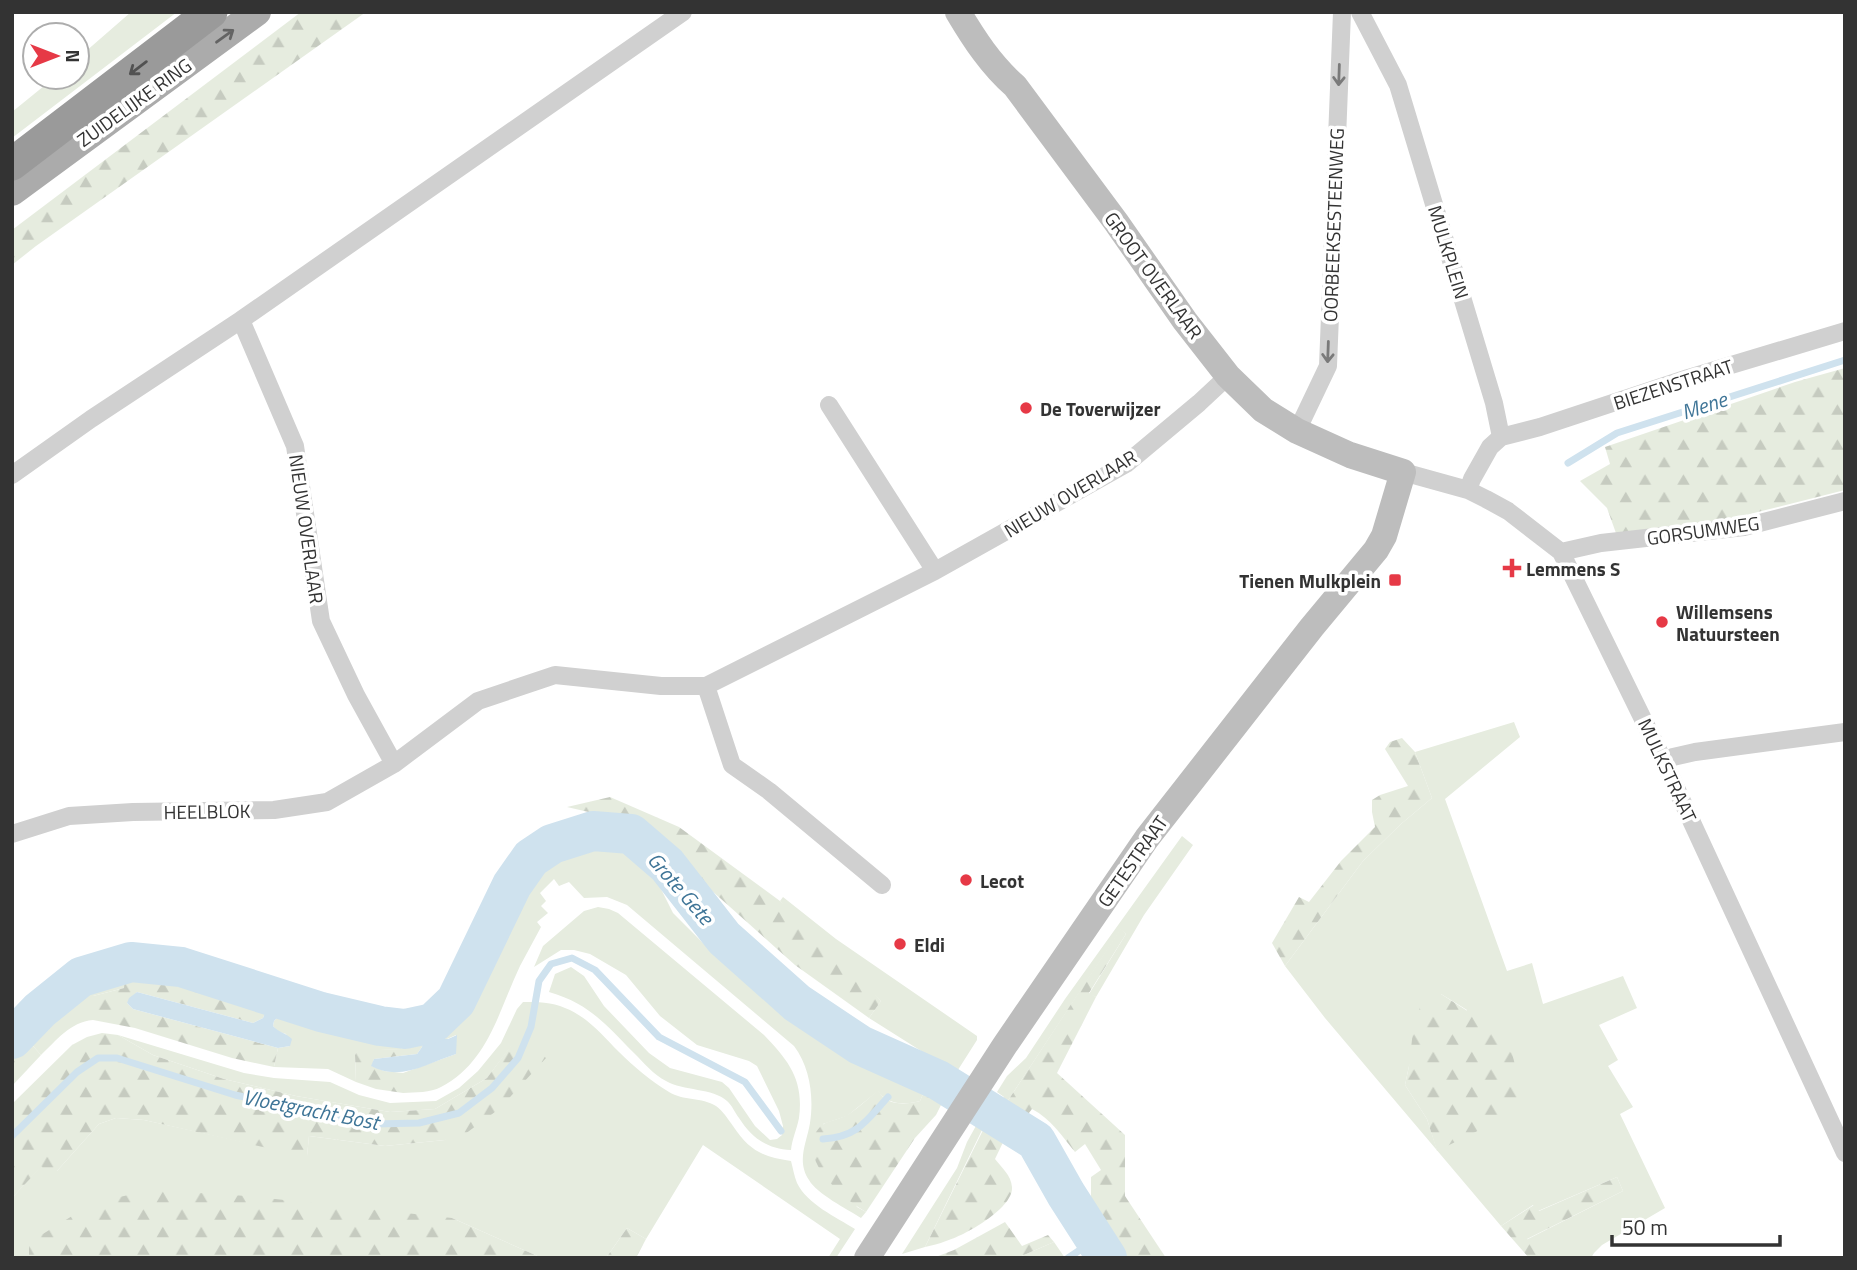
<svg xmlns="http://www.w3.org/2000/svg" width="1857" height="1270" font-family="'Titillium Web',sans-serif">
	<style>
		.grass { fill: #e6ecdf; fill-rule: evenodd }
		.forest { fill: url(#forest-firs) }
		.water { fill: #cfe2ee }
		.lines { fill: none; stroke-linecap: round; stroke-linejoin: round }
		.stream { stroke: #cfe2ee; stroke-width: 7 }
		.river { stroke: #cfe2ee; stroke-width: 40 }
		.street { stroke: #d0d0d0; stroke-width: 18 }
		.secondary { stroke: #bdbdbd; stroke-width: 26 }
		.primary { stroke: #ababab; stroke-width: 28 }
		.highway { stroke: #9a9a9a; stroke-width: 33 }
		.oneway { stroke: #636363 }
		.oneway2 { stroke: #525252 }
		.oneway3 { stroke: #7a7a7a }
		.poi-dot { fill: #e63946; stroke: #fff; stroke-width: 2.5 }
		.labels { text-anchor: middle; dominant-baseline: central; stroke-width: 7; stroke-linejoin: round; paint-order: stroke }
		.street-label { font-size: 19px; fill: #333; stroke: #fff }
		.poi-label { font-size: 19px; font-weight: bold; fill: #333; stroke: #fff; text-anchor: start }
		.water-label { font-size: 21px; font-style: italic; fill: #3f7597; stroke: #fff }
	</style>
	<defs>
		<pattern id="forest-firs" width="22" height="20" patternUnits="userSpaceOnUse" patternTransform="scale(1.75)"><rect width="22" height="20" fill="#e6ecdf"/><path d="M5 1l3.5 6h-7zM16 11l3.5 6h-7z" fill="#c6cbc0"/></pattern>
	</defs>
	<rect width="100%" height="100%" fill="#fff"/>
	<path class="grass" d="M131,12H177L12,138V112L55,77H77V59Z
		M1514,722L1520,737L1445,799L1507,971L1532,963L1543,1004L1623,976L1637,1008L1599,1025L1618,1060L1608,1066L1633,1107L1620,1114L1665,1208L1602,1245L1594,1253L1591,1258H1541L1526,1240L1623,1191L1617,1177L1538,1211L1533,1205L1501,1226L1325,1018L1285,966L1363,861L1401,824L1432,798L1415,752ZM1441,994L1467,1010L1437,1150L1427,1119L1405,1085L1409,1066Z
		M1182,836L1193,845L1144,915L1096,997L1089,994L1126,934L1121,929L1005,1105L1000,1102L1004,1097L997,1092L1007,1076L1026,1058L1065,999Z
		M594,841L610,843L637,858L655,877L673,913L721,961L824,1044L829,1037L894,1078L916,1079L928,1082L920,1101C905,1105 887,1105 878,1091L847,1116L823,1124L857,1207L866,1212L861,1218C847,1209 817,1194 809,1180C796,1161 807,1142 810,1123C814,1097 810,1067 794,1046L627,905L607,897L584,898L569,882L559,886L554,879L540,893L546,901L541,906L548,913L537,922L541,927C534,940 527,953 520,966C499,1010 488,1063 441,1087C430,1093 416,1092 403,1093V1073L456,1054V1035L447,1039H442L438,1034L440,1029C464,1019 482,991 490,968C495,952 496,936 504,921C522,883 552,851 594,841Z
		M783,897L836,939L977,1036V1040L956,1073L869,1018L881,1001L780,901Z
		M598,907L609,909L618,913L764,1035C789,1061 804,1080 799,1118C797,1129 792,1139 791,1150C767,1149 752,1138 739,1118C735,1113 732,1105 727,1101C713,1088 683,1091 666,1081C654,1075 644,1063 634,1053C605,1024 590,1004 549,992L555,974L571,967L584,976L604,1006L649,1053L670,1068L722,1082L729,1088L755,1126L770,1140L777,1139L782,1135L783,1126L779,1111L757,1066L749,1061L697,1045L660,1016L626,975L590,954L574,950H561L534,967L543,946L584,911Z
		M125,975L124,988L93,996V1020C70,1022 56,1041 41,1055L26,1038C60,1012 83,989 125,975Z
		M523,1002C537,1002 552,1002 565,1008C588,1017 602,1035 619,1052C634,1067 651,1081 669,1092C683,1101 702,1097 716,1106C723,1111 728,1119 733,1126C749,1150 762,1157 791,1161C793,1168 794,1176 797,1183C807,1204 836,1217 855,1229L836,1258H828L840,1239L703,1145L646,1239L627,1228L606,1258H542L452,1218L29,1247V1258H12V1198L42,1165L57,1171L99,1124L116,1118L144,1120L307,1156L309,1136L385,1146L445,1140L515,1041L487,1078L435,1109L390,1112L296,1096L224,1079L153,1055L118,1035L244,1073L274,1078L330,1082L359,1095L390,1103L436,1101L459,1088L478,1071L501,1043L517,1009Z
		M278,1017H294L356,1035L410,1037L409,1044L401,1049L358,1051L355,1055L356,1082L328,1069L274,1067L278,1048L290,1046L286,1034L277,1031L273,1026L274,1021Z
		M977,1124L983,1128L925,1247L902,1254L957,1168L967,1142Z
		M1054,1242L1065,1258H1017Z"/>
	<path class="forest" d="M301,12H366L36,246L12,265V230Z
		M1845,368V490L1734,518L1617,536L1607,508L1580,481L1610,464L1605,447L1795,382Z
		M1402,738L1415,752L1432,798L1401,824L1363,861L1285,966L1272,943L1299,897L1309,902L1341,861L1375,827L1372,812V800L1380,795L1408,786L1385,749L1390,742Z
		M610,797L679,827L780,901L821,934L881,1001L869,1018L795,965L702,882L648,830L627,821L567,807Z
		M1121,928L1126,934L1089,993L1096,997L1057,1073L1125,1135V1196L1166,1258H1127L1091,1207V1177L1101,1170L1085,1144L1075,1152C1062,1136 1051,1119 1032,1109L1025,1118L1005,1105Z
		M136,974L161,976L263,1002L267,1008L263,1018L253,1023L137,992L127,1003L133,1009L278,1048L274,1067L232,1058L135,1028L93,1020V996L124,988L125,975Z
		M1424,993L1441,994L1494,1028L1512,1053L1518,1077L1522,1109L1437,1151L1427,1119L1405,1085L1409,1066L1413,1031Z
		M102,1033L118,1035L153,1055L224,1079L296,1096L390,1112L435,1109L487,1078L515,1040L539,1052L546,1058L499,1109L465,1134L445,1140L385,1146L309,1136L307,1157L144,1120L116,1118L99,1124L57,1171L44,1177L42,1166L12,1198V1104L72,1045L87,1037Z
		M410,1037L421,1038L423,1041L422,1047L417,1054L374,1059L372,1066L384,1071L403,1073V1093L376,1089L356,1082L355,1055L358,1050L401,1049L409,1044Z
		M26,1038L41,1055L12,1086V1050Z
		M928,1082L942,1093V1103L936,1115L915,1138L866,1212C843,1199 793,1156 820,1127C826,1120 840,1120 849,1114C859,1107 869,1098 878,1090C886,1106 905,1105 920,1101Z
		M987,1122L1007,1134L995,1159C1002,1168 1011,1175 1012,1187C1014,1208 964,1236 946,1241C939,1244 932,1245 925,1247Z
		M1617,1177L1623,1191L1527,1239L1541,1258H1529L1501,1226L1534,1205L1539,1211Z
		M151,1190L247,1196L452,1218L542,1258H29V1247L33,1240L77,1213L106,1200Z
		M1005,1222L1022,1246L1048,1235L1054,1242L1017,1258H933L954,1250Z
		M627,1228L646,1239L636,1258H606Z"/>
	<path class="water" d="M137,992L253,1023L263,1018L267,1008L278,1017L274,1021L273,1026C278,1032 286,1033 292,1039L290,1046L278,1048L133,1009L127,1003L129,998Z
		M440,1029L438,1034L442,1039H448L457,1035L456,1054C428,1063 400,1082 371,1066L374,1059L417,1054L422,1047L423,1041L421,1038Z"/>
	<g class="lines">
		<path class="stream" d="M1568,463L1617,433L1845,360
			M898,1078L904,1064
			M1007,1123L1015,1111
			M12,1136L77,1072L98,1058H117L235,1095L375,1124L419,1123L459,1113L492,1088L518,1058L531,1027L539,981L551,964L572,958L595,970L659,1037L745,1082L781,1131
			M823,1139C858,1137 867,1120 888,1097
			M1068,1258L1095,1240"/>
		<path class="river" d="M12,1039L40,1010L81,977L131,962L181,967L321,1012L380,1026L405,1029L433,1023L456,1001L512,885L531,858L552,844L593,831L631,834L667,865L724,938L797,1003L860,1045L938,1080L1036,1141L1066,1194L1107,1258"/>
		<path class="street" d="M683,12L241,320L295,446L321,621L356,695L394,764L478,701L555,675L661,686H706L935,571L1126,464L1199,403L1228,376
			M1360,12L1398,85L1494,403L1501,437
			M829,405L935,571
			M1297,431L1328,366L1342,12
			M1403,472L1468,490L1486,499L1508,511L1561,552L1664,762L1845,1153
			M12,475L91,419L241,320
			M1468,490L1472,479L1490,447L1501,437L1540,427L1688,378L1845,331
			M1561,552L1601,543L1744,527L1845,501
			M706,686L732,765L769,791L882,885
			M1664,762L1673,757L1695,752L1845,732
			M12,834L69,816L133,812L274,810L327,802L394,764"/>
		<path class="secondary" d="M867,1258L1005,1045L1147,838L1312,627L1376,550L1384,536L1403,472L1350,455L1297,431L1263,410L1228,376L1185,321L1116,222L1015,86C991,65 974,39 958,12"/>
		<path class="primary" d="M12,192L257,12"/>
		<path class="highway" d="M12,164L211,12"/>
	</g>
	<defs><path id="oneway-shaft" d="M-6 0H5M1.5-3L5.5 0L1.5 3" fill="none" stroke-width="1.6" stroke-linecap="round" stroke-linejoin="round" transform="scale(1.75)"/></defs>
	<use class="oneway" href="#oneway-shaft" transform="translate(225 36) rotate(-36)"/>
	<use class="oneway2" href="#oneway-shaft" transform="translate(138 68) rotate(143)"/>
	<g class="oneway3">
		<use href="#oneway-shaft" transform="translate(1339 75) rotate(92)"/>
		<use href="#oneway-shaft" transform="translate(1328 352) rotate(92)"/>
	</g>
	<g class="poi-dot">
		<circle cx="1026" cy="408" r="7"/>
		<path d="M1508.5 557.5h7v7h7v7h-7v7h-7v-7h-7v-7h7z"/>
		<rect x="1388" y="573" width="14" height="14" rx="3.5"/>
		<circle cx="1662" cy="622" r="7"/>
		<circle cx="966" cy="880" r="7"/>
		<circle cx="900" cy="944" r="7"/>
	</g>
	<g class="labels">
		<g class="street-label">
			<text transform="translate(134 102) rotate(-36)">ZUIDELIJKE RING</text>
			<text transform="translate(1333 225) rotate(-88)">OORBEEKSESTEENWEG</text>
			<text transform="translate(1449 252) rotate(73)">MULKPLEIN</text>
			<text transform="translate(1154 275) rotate(54)">GROOT OVERLAAR</text>
			<text transform="translate(1673 384) rotate(-18)">BIEZENSTRAAT</text>
			<text transform="translate(1070 493) rotate(-31)">NIEUW OVERLAAR</text>
			<text transform="translate(307 529) rotate(82)">NIEUW OVERLAAR</text>
			<text transform="translate(1703 530) rotate(-8)">GORSUMWEG</text>
			<text transform="translate(1668 770) rotate(65)">MULKSTRAAT</text>
			<text transform="translate(207 811) rotate(-1)">HEELBLOK</text>
			<text transform="translate(1132 861) rotate(-55)">GETESTRAAT</text>
		</g>
		<g class="poi-label">
			<text x="1040" y="408">De Toverwijzer</text>
			<text x="1526" y="568">Lemmens S</text>
			<text x="1381" y="580" text-anchor="end">Tienen Mulkplein</text>
			<text x="1676" y="611">Willemsens<tspan x="1676" dy="22">Natuursteen</tspan></text>
			<text x="980" y="880">Lecot</text>
			<text x="914" y="944">Eldi</text>
		</g>
		<g class="water-label">
			<text transform="translate(1704 405) rotate(-18)">Mene</text>
			<text transform="translate(681 888) rotate(49)">Grote Gete</text>
			<text transform="translate(311 1109) rotate(11)">Vloetgracht Bost</text>
		</g>
	</g>
	<rect width="1857" height="1270" fill="none" stroke="#333333" stroke-width="28"/>
	<g transform="translate(56 56) rotate(90)"><circle r="33" fill="#ffffff" stroke="#adadad" stroke-width="2"/>
	<path d="M0-5L12 26L0 18L-12 26Z" fill="#e63946"/>
	<text y="-10" font-size="19" font-weight="bold" text-anchor="middle" fill="#333333">N</text>
	</g>
	<path d="M1612 1235v10h168v-10" fill="none" stroke="#333333" stroke-width="3.5"/>
	<text x="1622" y="1235" font-size="21" fill="#333333" stroke="#ffffff" stroke-width="5" paint-order="stroke">50 m</text>
</svg>
